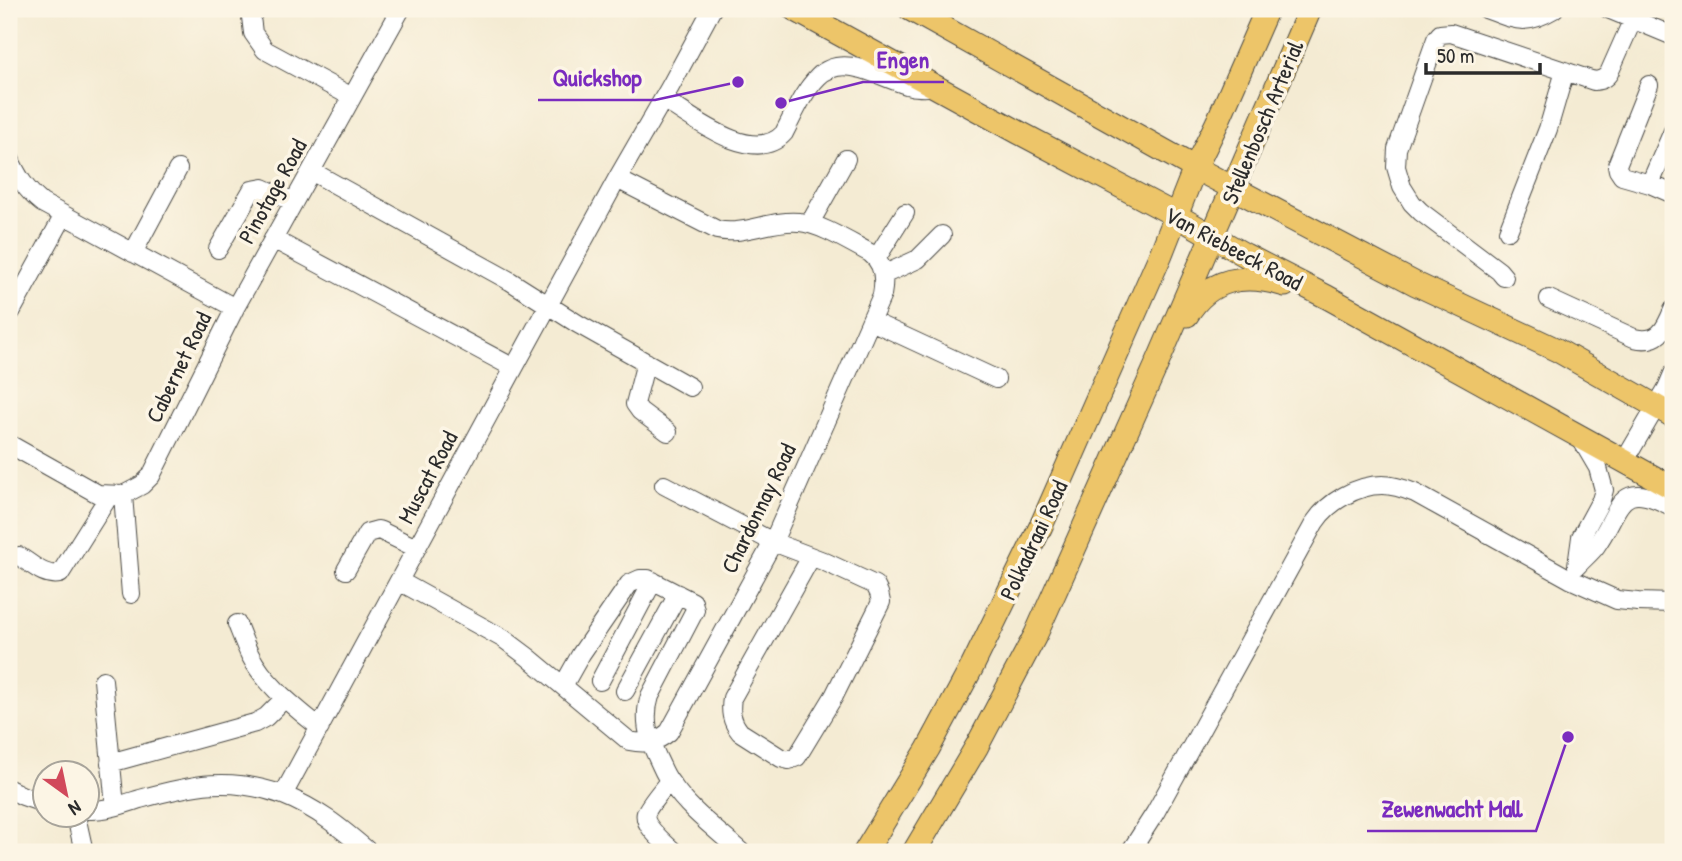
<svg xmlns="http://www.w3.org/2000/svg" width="1682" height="861" font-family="'Patrick Hand',sans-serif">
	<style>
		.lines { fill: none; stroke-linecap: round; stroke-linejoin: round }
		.minor-casing { stroke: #494844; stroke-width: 20 }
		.major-casing { stroke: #494844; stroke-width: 25 }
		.minor { stroke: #fff; stroke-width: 18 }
		.major { stroke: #edc569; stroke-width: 23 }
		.labels { text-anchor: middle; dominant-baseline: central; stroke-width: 7; stroke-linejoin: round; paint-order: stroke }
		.street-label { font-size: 23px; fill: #2b2b2b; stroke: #fcf5e5 }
		.leader { fill: none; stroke: #7b2cbf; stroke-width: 2.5 }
		.callout-dot { fill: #7b2cbf; stroke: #fcf5e5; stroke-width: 2.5 }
		.callout-label { font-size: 24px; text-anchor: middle; font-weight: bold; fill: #7b2cbf; stroke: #fcf5e5; stroke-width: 7; stroke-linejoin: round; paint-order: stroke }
	</style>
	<rect width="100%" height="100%" fill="#fcf5e5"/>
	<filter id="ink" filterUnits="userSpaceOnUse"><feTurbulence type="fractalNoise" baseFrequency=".0143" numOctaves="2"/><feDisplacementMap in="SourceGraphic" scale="14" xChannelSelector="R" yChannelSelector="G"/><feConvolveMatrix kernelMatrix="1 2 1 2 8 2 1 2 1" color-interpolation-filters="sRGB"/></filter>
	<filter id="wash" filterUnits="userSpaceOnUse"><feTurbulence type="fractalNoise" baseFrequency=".00686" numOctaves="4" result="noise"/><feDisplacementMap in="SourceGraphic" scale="28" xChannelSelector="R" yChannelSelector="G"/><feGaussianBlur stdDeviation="1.57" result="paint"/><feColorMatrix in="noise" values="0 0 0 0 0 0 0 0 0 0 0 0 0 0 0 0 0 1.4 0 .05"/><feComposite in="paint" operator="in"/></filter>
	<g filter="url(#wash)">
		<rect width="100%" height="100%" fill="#f4ebd3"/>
	</g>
	<g filter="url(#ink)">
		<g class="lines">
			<g class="minor-casing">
				<path id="minor" d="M256,9L251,17L253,33L265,50L352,97
					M1486,9C1516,20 1524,27 1554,9
					M1608,9L1673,36
					M1649,85L1617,165L1618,170L1622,176L1650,184L1673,194
					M663,99C692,117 754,167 784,133C794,114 803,92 818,77C844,51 884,80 911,86C919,88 926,87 933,87
					M9,157C17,176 26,190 42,203L235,308L151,476L142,485L123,495L98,494L9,444
					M311,171L510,281L578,324L690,387
					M1650,184L1673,131
					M810,223L846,159
					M1508,231L1548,129L1565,71
					M273,239L514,368
					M218,249L252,190L263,188L294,202
					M133,253L178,169
					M876,259L905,213
					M883,275L918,259L942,235
					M1504,277L1499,271L1421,212L1412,203L1402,187L1396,167L1397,149L1436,39L1440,34L1451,33L1594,81C1601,80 1605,79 1609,73L1633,19
					M1549,299L1634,338C1658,344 1665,330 1673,310
					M235,308L401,9
					M11,312L64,215
					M871,321L996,379
					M646,362L635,404L640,411L668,432
					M1625,460L1667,388L1673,374
					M664,485L773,542L823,561L875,585L879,593L881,602L834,696L797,757L789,760L781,758L740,732C731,721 730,711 732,698L811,557
					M123,495L131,594
					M19,556C32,564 44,577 60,574L109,496
					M1577,566L1581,537L1601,500L1604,490L1598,468L1581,439
					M1577,566C1583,559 1591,553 1596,546C1623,508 1616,477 1673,507
					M346,570L367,533L378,530L381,531L416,548
					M399,581L504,639L528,657L629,741C645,744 656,743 669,732L773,542L882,295C885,279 884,263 870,253C851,243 819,223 799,222C772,219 744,236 717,230L617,179
					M237,624C241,634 245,645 250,655C265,685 295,707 320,728
					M103,680L115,806
					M600,681L653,581
					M563,686L581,654L629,584L640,579H648L693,602L695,610L650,696C643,718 648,738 658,759C662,767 665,776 671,783C689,810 718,831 741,852
					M625,691L678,594
					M110,763L255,723L266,717L285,698
					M669,781C663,789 649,805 646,813C642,825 666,844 674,852
					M9,789L23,796L46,804
					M283,795C318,809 341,828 369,852
					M88,810C105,811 124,804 140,799C193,784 230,776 283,795L514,368L617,179L670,87L712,9
					M76,816L84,852
					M1130,852L1155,813L1315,522C1328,502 1357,485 1382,485C1394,485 1405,489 1415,493L1570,579L1617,600L1638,602L1673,603"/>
			</g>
			<g class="major-casing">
				<path id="major" d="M794,9L1018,132L1177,216L1245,255L1327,297L1673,488
					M910,9L1195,168L1416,284L1557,350L1673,416
					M1187,315C1210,277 1245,273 1285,285
					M865,852L928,749L972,667L1041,526L1161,254L1195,168L1217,123L1267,9
					M914,852L977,746L1036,634L1156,366L1310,9"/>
			</g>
			<use href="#minor" class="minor"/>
			<use href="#major" class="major"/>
		</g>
	</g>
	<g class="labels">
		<g class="street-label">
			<text transform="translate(1262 122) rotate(-67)">Stellenbosch Arterial</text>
			<text transform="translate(272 191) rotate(-61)">Pinotage Road</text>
			<text transform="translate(1234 248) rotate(28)">Van Riebeeck Road</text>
			<text transform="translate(178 367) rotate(-64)">Cabernet Road</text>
			<text transform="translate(427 477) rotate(-62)">Muscat Road</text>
			<text transform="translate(758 508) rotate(-64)">Chardonnay Road</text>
			<text transform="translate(1033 540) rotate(-65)">Polkadraai Road</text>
		</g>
	</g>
	<path class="leader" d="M781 103L863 82H944M738 82L655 100H538M1568 737L1536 831H1367"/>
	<g class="callout-dot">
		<circle cx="781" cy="103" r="7"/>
		<circle cx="738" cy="82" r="7"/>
		<circle cx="1568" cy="737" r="7"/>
	</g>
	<g class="callout-label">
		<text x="903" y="68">Engen</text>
		<text x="597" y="86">Quickshop</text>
		<text x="1452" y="817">Zewenwacht Mall</text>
	</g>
	<rect width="1682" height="861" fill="none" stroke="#fcf5e5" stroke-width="35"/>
	<g transform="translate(66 794) rotate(147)"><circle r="33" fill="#fcf5e5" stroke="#a8a49b" stroke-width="2"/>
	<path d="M0-5L12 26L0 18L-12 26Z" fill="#d1495b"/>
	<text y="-10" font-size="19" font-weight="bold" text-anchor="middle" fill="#2b2b2b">N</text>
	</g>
	<path d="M1426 63v10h114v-10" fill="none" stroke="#2b2b2b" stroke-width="3.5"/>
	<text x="1437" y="63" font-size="21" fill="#2b2b2b" stroke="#fcf5e5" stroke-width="5" paint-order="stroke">50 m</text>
</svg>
